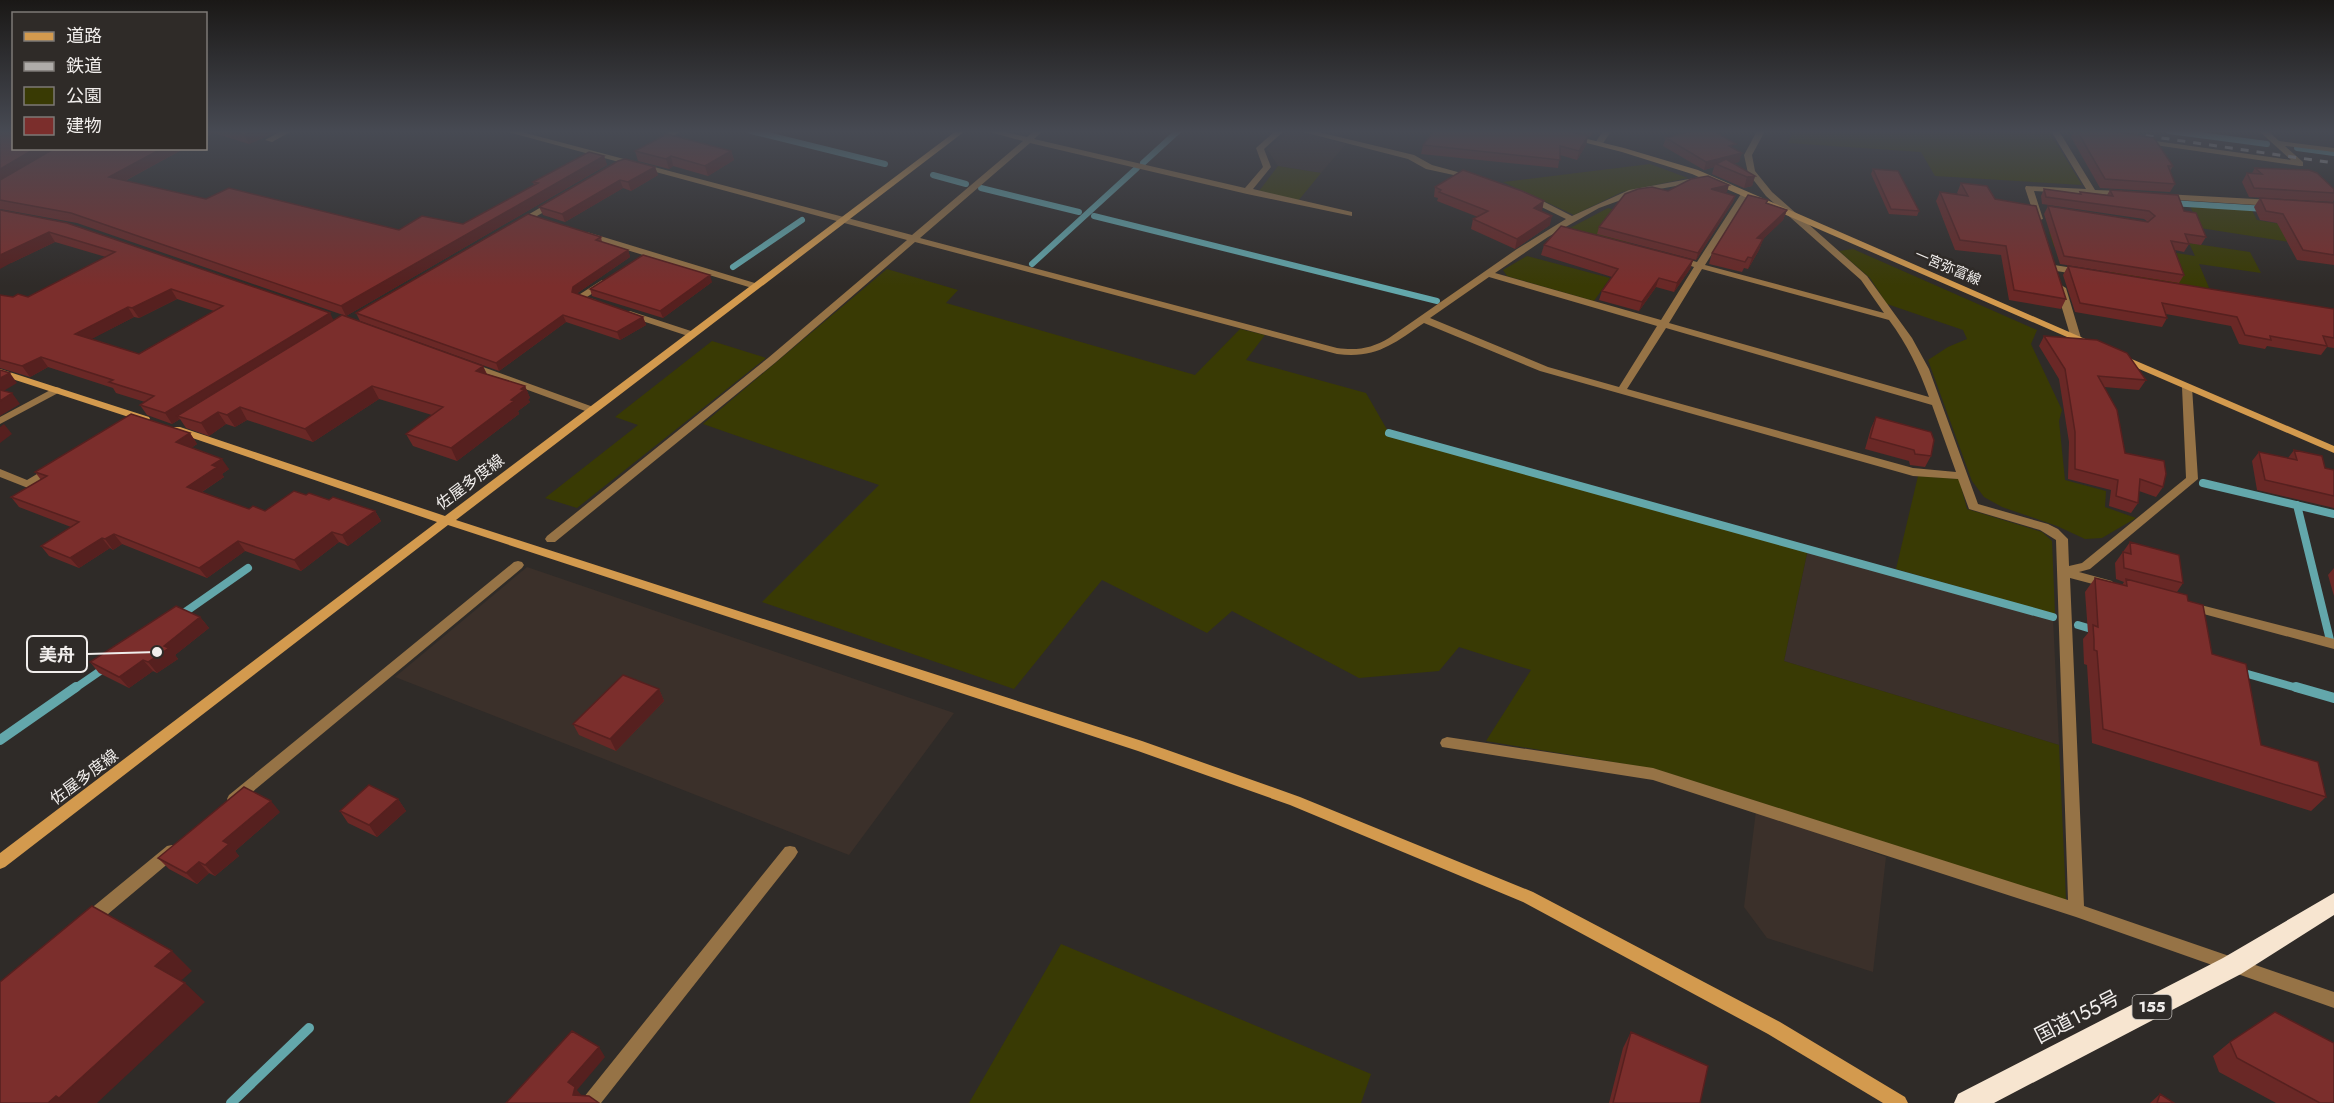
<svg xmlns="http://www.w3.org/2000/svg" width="2334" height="1103" font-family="Jost,'Noto Sans JP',sans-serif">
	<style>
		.built { fill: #3b302a }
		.green { fill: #393a04 }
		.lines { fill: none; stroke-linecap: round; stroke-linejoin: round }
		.stream-far2 { stroke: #63a7ab; stroke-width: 6 }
		.stream-far1 { stroke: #63a7ab; stroke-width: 8 }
		.stream { stroke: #63a7ab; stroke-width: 10 }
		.street { fill: #967346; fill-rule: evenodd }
		.secondary { fill: #d39a4e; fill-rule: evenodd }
		.highway { fill: #f7e5d0; fill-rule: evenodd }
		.rail { stroke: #afaca9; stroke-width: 3; stroke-dasharray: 8 8; stroke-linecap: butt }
		.wall { fill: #6a2826; fill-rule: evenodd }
		.shaded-wall { fill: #56201f }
		.building { fill: #7b2e2c; stroke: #56201f; stroke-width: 1.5; fill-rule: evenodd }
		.labels { text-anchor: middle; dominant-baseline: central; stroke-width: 5; stroke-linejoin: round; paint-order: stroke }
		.far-street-label { font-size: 14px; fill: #f1eeec; stroke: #2f2b28 }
		.shield { fill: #2f2b28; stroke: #b7b4b1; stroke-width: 1.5 }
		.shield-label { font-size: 15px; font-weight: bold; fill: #f1eeec }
		.street-label { font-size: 16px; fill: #f1eeec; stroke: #2f2b28 }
		.near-street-label { font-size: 20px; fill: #f1eeec; stroke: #2f2b28 }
		.leader { fill: none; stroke: #f1eeec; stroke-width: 2 }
		.callout-dot { fill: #f1eeec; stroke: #2f2b28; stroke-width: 2 }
		.callout { fill: #2f2b28; stroke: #f1eeec; stroke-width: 2 }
		.callout-label { font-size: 18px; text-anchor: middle; font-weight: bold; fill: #f1eeec }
	</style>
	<rect width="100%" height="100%" fill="#2f2b28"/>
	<path class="built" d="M1289,131H1297L1346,144L1321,173L1278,166L1267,149Z
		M1808,549L2053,617L2059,745L1784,661Z
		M527,567L954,713L849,855L395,677Z
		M1756,811L1886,857L1873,972L1767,938L1744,907Z"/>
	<path class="green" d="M1793,131H2049L2082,185L1935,176L1921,152L1788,143Z
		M1650,164L1688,178L1622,192L1574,215L1503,182Z
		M1278,166L1321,173L1298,201L1259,191Z
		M2189,204L2251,208L2257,220L2334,233V249L2200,228Z
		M1608,208L1648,219L1629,243L1570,228Z
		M2049,232L2195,256L2189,243L2250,252L2261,273L2199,264L2210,290L2112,274L2107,256L2054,247Z
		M1853,249L2037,330L2031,344L2062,410L2059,421L2065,480L2106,491L2105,507L2136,518L2102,538L2085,539L2057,526L2002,507L1984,497L1972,481L1928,360L1948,347L1967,339L1963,330L1887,304L1870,278L1839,251Z
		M1527,256L1610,278L1594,301L1507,276L1503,270Z
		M887,269L958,290L946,303L1195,375L1240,329L1265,335L1246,360L1366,393L1389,433L1808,549L1784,661L2059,745L2066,900L1655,769L1486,741L1531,670L1459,647L1439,671L1359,678L1232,611L1207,633L1102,580L1014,689L762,602L879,485L703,424Z
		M712,341L766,358L577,508L545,498L638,425L615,417Z
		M1918,476L1959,479L1967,509L2042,532L2052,541L2055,614L1896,569Z
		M1061,944L1371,1074L1361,1103H969Z"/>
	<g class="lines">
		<path class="stream-far2" d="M751,131L885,164
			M2169,131L2267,144
			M2297,148L2334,153
			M1143,163L1178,131
			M933,175L966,184
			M981,188L1079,212
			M2171,203L2266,209
			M1094,216L1437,301
			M1032,264L1137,168
			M733,267L802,220"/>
		<path class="stream-far1" d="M1389,433L2053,617
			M2203,483L2334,514
			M2297,505L2330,640
			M178,617L248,568
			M2078,625L2098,631
			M2237,671L2301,689
			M74,689L106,667"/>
		<path class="stream" d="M2296,687L2334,698
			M0,740L76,687
			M231,1103L309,1028"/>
		<path class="street" d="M281,131H292L272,142L265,140Z
			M504,131H518L912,235L1023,141L986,131H1001L1027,137L1034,131H1043L1034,139L1245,188L1263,167L1256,148L1275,131H1284L1264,149L1271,167L1253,189L1352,212V216L1247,194L1030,143L920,238L1337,348C1358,351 1372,348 1389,338L1517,249L1566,219L1525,199V195H1531L1572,216L1629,190L1700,177L1704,179L1703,181L1643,192L1599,208L1548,237L1495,273L1661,320L1694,267L1673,260L1678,257L1697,262L1741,194L1745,191L1749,194L1705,265L1884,313L1861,280L1766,196L1748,173L1744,155L1757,131H1765L1752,155L1755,171L1772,192L1867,276L1912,338L1929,369L1978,504L2048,524L2058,529L2068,539L2069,566L2082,563L2186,478L2182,387L2187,384L2192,387L2198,479L2090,569L2079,572L2112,581L2114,584L2112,587L2108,588L2070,578L2084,906L2334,992V1008L2076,917L1653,780L1442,747L1440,743L1442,739L1447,737L1653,768L2068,900L2056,540L2040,530L1969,509L1958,479L1913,476L1540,371L1424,323C1393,344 1376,359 1337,354L915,242L776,362L555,542H547L545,539L547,536L768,358L907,240ZM1702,269L1889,320C1907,344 1919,369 1929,397L1669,323ZM1489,277L1657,326L1619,387L1548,367L1430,318ZM1666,328L1932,405L1956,472L1913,468L1627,389Z
			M671,131H681L661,144H655V140Z
			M1299,131H1314L1414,155L1432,165L1476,177L1472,179L1426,169L1408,159Z
			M1603,131H1611L1602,145H1596L1595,143Z
			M2051,131H2059L2095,190L2123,191L2127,194L2126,196L2034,191L2043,219L2036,221L2025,188L2026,186L2086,189Z
			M2259,131H2268L2279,141L2334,148V152L2285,146L2303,162V166H2300L2141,143L2137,141L2141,139L2291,160Z
			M2165,194L2273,200L2277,203L2273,206L2162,199L2161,197Z
			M555,199L559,202L558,204L521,225L514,223Z
			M587,232L758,284L760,286L758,288H752L584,237V233Z
			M2054,265L2080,269L2085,272L2080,275L2051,270L2049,268Z
			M602,280L607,283L605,285L587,297L596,300V304L577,300V296Z
			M2061,285L2066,288L2081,338L2079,340H2073L2071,338L2056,288Z
			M630,311L694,332L696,334L694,336H688L627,316V312Z
			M472,363L596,408L597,410L596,412H588L468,368V364Z
			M56,387L60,388L61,390L60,392L0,424V417Z
			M52,465L58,469L56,472L28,488L0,477V469L27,480Z
			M518,561L522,562L524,565L522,568L239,803L234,805L229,803L227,799L229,795L514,562Z
			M2189,602L2334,639V649L2185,609L2183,606L2185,603Z
			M172,845L177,846L180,851L177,856L95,925L89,927L83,925L81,920L83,915L167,846Z
			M790,846L795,847L798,852L795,857L601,1103H581L584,1097L785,847Z"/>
		<path class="secondary" d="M956,131H965L456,520L1142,741L1300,797L1533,892L1780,1022L1905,1097L1908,1103H1883L1768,1034L1523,902L1290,805L1138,751L448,525L5,867L0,869V853L437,522L172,431L171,429L172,427H180L445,516Z
			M1540,131H1555L1624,148L1698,170L2099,345L2094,348L2090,347L1692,174L1622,152Z
			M2120,354L2334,446V453L2116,359V355Z
			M0,369L149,417L150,419L149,421H141L0,375Z"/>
		<path class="highway" d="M2334,893V915L2241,974L1994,1103H1954L1958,1094L2223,958Z"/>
		<path class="rail" d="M2114,131L2334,163"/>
	</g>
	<path class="wall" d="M0,131L14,148H185L125,181L206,199L399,230L463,224L534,185L533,182L604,156L607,165L346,316L77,223L0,209Z
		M206,131H279L249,144L214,133L206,137Z
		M1434,131H1594L1590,137H1588L1586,145L1577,160L1560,155L1558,168L1421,154L1423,145Z
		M2074,131H2139L2137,135L2173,166L2170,171L2175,184L2170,192L2100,188L2071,137Z
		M1666,138L1734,149L1739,162L1733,163L1755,176L1752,186L1744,188L1712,174L1714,167L1704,170L1663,146Z
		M635,151H731L734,160L708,176L673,166L669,169L638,161Z
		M655,167L658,175L631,191L623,188L565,222L543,215L539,207Z
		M2255,168L2334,189V200L2333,202L2249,197L2242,182L2247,173H2252Z
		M1873,169L1919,211L1917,216L1889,214L1871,174Z
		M1961,183L1995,199L2066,299L2061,309L2009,300L2001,255L1955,250L1936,201L1940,192L1958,194L1957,193Z
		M1435,187L1541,211L1550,225L1515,249L1471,229L1473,219L1478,217L1437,201L1438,198L1434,197Z
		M2044,189L2079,194L2080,192L2107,195L2110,190L2184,211L2206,237L2201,245L2188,243L2189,244L2184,252L2175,250L2184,275L2179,283L2060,264L2044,214L2048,206L2148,222L2144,219L2042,204L2041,196Z
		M1668,191L1727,192L1723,193L1735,196L1733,202L1696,260L1597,234L1599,227Z
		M2260,198L2334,203V265L2297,260L2277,223L2260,220L2254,207Z
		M1768,200L1767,203L1787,210L1783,220L1763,239L1759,250L1748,269L1744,268L1742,272L1709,264L1712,253Z
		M0,210L334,320L483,366L487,374L525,386L530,398L528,399L530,402L518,411L519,414L457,461L413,446L406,434L432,415L379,399L313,442L247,420L235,427L226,424L209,436L186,428L180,419L172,424L147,415L140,405L145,402L116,393L113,388L48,367L30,377L0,368V295L13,297H28L106,257L55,242L11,263ZM177,299L214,311L139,354L91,339L134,317L139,318Z
		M601,237L602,242L628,250L630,257L576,294L643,317L646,325L620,340L566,322L499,371L360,321L356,313Z
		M1544,245L1693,260L1690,269L1674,292L1656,287L1639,311L1599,300L1602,291L1612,277L1541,255Z
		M2068,266L2334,309V348L2327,347L2321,355L2267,346L2265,349L2239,344L2231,326L2166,314L2167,318L2162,327L2075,312L2063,275Z
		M712,282L663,318L592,296L590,289Z
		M2044,336L2146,380L2139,390L2104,387L2125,453L2163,487L2156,497L2139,491L2138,503L2131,513L2109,506L2111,490L2068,479L2069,442L2059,379L2039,346Z
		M1876,417L1931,456L1925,467L1910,465L1909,461L1865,449L1871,428Z
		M190,433L197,444L191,448L229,469L222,474L224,477L202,492L249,509L265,511L306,495L375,511L381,521L348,546L339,542L301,571L245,551L207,578L122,544L113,550L110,548L79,568L49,556L41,546L71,527L19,507L11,497L41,480L35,472Z
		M2294,450L2325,468L2334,470V508L2257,490L2252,461L2259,452L2288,458Z
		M2130,542L2183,583L2177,592L2188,601L2212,654L2261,745L2326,797L2311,811L2092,743L2087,665L2084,664L2083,639L2088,633L2085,592L2095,578L2122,585L2124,582L2116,579L2115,563Z
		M2334,568V596L2328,575Z
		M200,617L209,628L175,655L178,659L157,673L153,671L129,688L99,673L90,662Z
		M659,689L664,701L616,751L579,735L573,724Z
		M398,799L406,811L377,837L348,823L340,811Z
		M280,812L235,851L239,856L215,876L209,873L197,884L169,869L158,858Z
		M1631,1032L1700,1103H1609L1623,1048Z
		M2230,1042L2334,1103H2276L2219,1072L2213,1056Z
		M2160,1094L2174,1103H2150Z"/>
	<path class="shaded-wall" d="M206,131H213L214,133L206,137Z
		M253,131H279L249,144L244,135Z
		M1588,136L1586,145L1577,160L1579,151Z
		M36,148H57L0,182V169Z
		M163,148H185L115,186L109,177Z
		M731,151L734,160L708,176L705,166Z
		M1742,153L1739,162L1721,166L1716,164L1714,167L1704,170L1706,162Z
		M604,156L607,165L346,316L341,306Z
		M671,156L673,166L669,169L666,159Z
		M655,167L658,175L631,191L628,182Z
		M1755,176L1752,186L1744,188L1747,177Z
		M620,180L623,188L565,222L562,214Z
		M1729,185L1727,192L1709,196L1711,189Z
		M1735,196L1733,202L1696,260L1698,253Z
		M1544,201L1542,211L1534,208Z
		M1787,210L1783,220L1754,248L1757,238Z
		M1552,216L1550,225L1515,249L1517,239Z
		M49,232L55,242L11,263L0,269V255Z
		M1763,239L1759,250L1748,269L1752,258Z
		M628,250L630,257L576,294L572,292L573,287Z
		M1693,260L1690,269L1674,292L1677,283Z
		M710,275L712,282L663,318L660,311Z
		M1659,278L1656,287L1639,311L1642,302Z
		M171,289L177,299L139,318L132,308Z
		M128,307L134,317L82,344L75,334Z
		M330,313L335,323L177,416L180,419L172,424L165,413Z
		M563,315L566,322L499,371L496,363Z
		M643,317L646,325L620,340L617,332Z
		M41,357L48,367L30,377L22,366Z
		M483,366L488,378L476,371Z
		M10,373L17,383L0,393V378Z
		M372,386L379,399L313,442L305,429Z
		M525,386L530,398L528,399L530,402L518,411L519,414L457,461L451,448L511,400L521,389Z
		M12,393L20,404L0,416V401Z
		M240,407L247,420L235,427L227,415Z
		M218,412L226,424L209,436L201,423Z
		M4,424L12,434L0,443V427Z
		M190,433L197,444L183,453L176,442Z
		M222,459L229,469L222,474L224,477L194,497L187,487L212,465Z
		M375,511L381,521L348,546L342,535Z
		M332,532L339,542L301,571L294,560Z
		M114,534L122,544L113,550L105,539Z
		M102,538L110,548L79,568L70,558Z
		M238,541L245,551L207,578L199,568Z
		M200,617L209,628L175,655L178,659L157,673L148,662L164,646Z
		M143,660L153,671L129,688L119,677Z
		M659,689L664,701L616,751L610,739Z
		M398,799L406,811L377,837L369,825Z
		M271,801L280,812L235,851L239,856L215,876L205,865L223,841Z
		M199,862L209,873L197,884L186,873Z
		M172,951L192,971L175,986L155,966Z
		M185,983L205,1002L97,1103H66L59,1098Z
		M599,1047L605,1057L577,1090L582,1096L573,1095L568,1082Z
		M56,1096L66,1103H48Z"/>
	<path class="building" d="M0,131H14V148H36L0,169Z
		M232,131H253L244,135Z
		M1434,131H1568L1588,136L1579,151L1560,146V160L1423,145Z
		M1693,131H1714L1736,144L1729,146L1742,153L1706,162L1666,138Z
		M2077,131H2112L2154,138L2173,166H2168L2175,184L2105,179Z
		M667,134L731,151L705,166L671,156L666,159L635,151Z
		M55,148H163L109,177L206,199L229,188L399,230L422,216L463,224L538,183L533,182L589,152L604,156L341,306L71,213L0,200V180Z
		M625,159L655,167L628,182L620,180L562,214L539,207L618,161Z
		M1726,159L1755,176L1747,177L1716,164Z
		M2255,168L2309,170L2317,173L2334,189V193L2254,188L2247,173L2262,174Z
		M1873,169L1898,171L1919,211L1891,209Z
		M1463,170L1522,191L1544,201L1534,208L1552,216L1517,239L1473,219L1488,211L1439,192L1441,190L1435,187Z
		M1708,176L1729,185L1711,189L1735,196L1698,253L1599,227L1625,194L1638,189L1652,187L1668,191L1691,179Z
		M1961,183L1987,186L1995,199L2036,206L2066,299L2014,290L2006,246L1960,240L1940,192L1968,196Z
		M2044,189L2081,194L2080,192L2113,196L2110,190L2178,195L2184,211L2196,213L2206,237L2185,234L2189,244L2171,241L2184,275L2064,256L2048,206L2148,222L2155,216L2149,211L2046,197Z
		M1748,195L1768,200L1766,203L1787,210L1757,238L1763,239L1752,258L1748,257L1745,262L1712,253Z
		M2260,198L2334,203V255L2303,250L2283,214L2266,211Z
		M0,210L67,223L330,313L165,413L140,405L154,396L109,382L113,380L41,357L22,366L0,360V295L13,297L18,294L28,297L115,252L49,232L0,255ZM171,289L223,306L139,354L75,334L128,307L132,308Z
		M528,214L601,237L596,240L628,250L573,287L572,292L643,317L617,332L563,315L496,363L356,313Z
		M1561,226L1693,260L1677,283L1659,278L1642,302L1602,291L1618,269L1544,245Z
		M643,255L710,275L660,311L590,289Z
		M2068,266L2334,309V338L2323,336L2327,346L2270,336L2271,340L2245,335L2237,317L2162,303L2167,318L2080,303Z
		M342,315L483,366L476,371L525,386L521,389L524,390L511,400L514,401L451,448L406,434L443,407L372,386L305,429L240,407L227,415L218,412L201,423L177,416Z
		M2044,336L2097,340L2127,353L2146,380L2098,376L2117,410L2125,453L2164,461L2166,474L2163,487L2140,479L2138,503L2116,496L2118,480L2075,469V432L2065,369Z
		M0,370L10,373L0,378Z
		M0,390L12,393L0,401Z
		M131,414L190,433L176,442L222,459L212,465L217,467L187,487L249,509L253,506L265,511L294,491L306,495L309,493L329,500L333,497L375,511L342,535L332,532L294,560L238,541L199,568L114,534L105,539L102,538L70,558L41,546L79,522L11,497L47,476L35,472Z
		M1876,417L1931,432L1934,440L1931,456L1915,454L1914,450L1870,438Z
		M2294,450L2322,456L2325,468L2334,470V496L2265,480L2259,452L2297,460Z
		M2130,542L2179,555L2183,583L2124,568L2123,552L2131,554Z
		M2095,578L2127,586L2126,579L2187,595L2188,601L2203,605L2212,654L2246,664L2261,745L2318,762L2326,797L2103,729L2097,651L2094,650V640L2093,625L2098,627Z
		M176,606L200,617L164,646L169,648L148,662L143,660L119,677L90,662Z
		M623,675L659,689L610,739L573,724Z
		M369,785L398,799L369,825L340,811Z
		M244,787L271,801L223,841L229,844L205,865L199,862L186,873L158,858Z
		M92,906L172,951L155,966L185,983L59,1098L56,1096L48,1103H0V982Z
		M2275,1012L2334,1043V1103H2320L2237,1058L2230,1042Z
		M572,1031L599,1047L568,1082L575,1087L573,1095L589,1096L599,1103H506Z
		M1631,1032L1708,1066L1700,1103H1613Z
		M2160,1094L2174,1103H2157Z"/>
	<linearGradient id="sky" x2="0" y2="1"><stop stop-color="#1a1816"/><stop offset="0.46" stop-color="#474a53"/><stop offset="1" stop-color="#474a53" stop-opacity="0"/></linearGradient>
	<rect width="2334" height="286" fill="url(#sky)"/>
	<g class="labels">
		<g class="far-street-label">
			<text transform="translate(1948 267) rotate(23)">一宮弥富線</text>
		</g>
		<rect class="shield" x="2132.5" y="995" width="39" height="24" rx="4.5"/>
		<g class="shield-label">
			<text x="2152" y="1007">155</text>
		</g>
		<g class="street-label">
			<text transform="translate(470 482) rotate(-37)">佐屋多度線</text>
			<text transform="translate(84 777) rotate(-37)">佐屋多度線</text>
		</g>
		<g class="near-street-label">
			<text transform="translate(2077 1017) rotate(-27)">国道155号</text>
		</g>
	</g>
	<path class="leader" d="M157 652L87 654"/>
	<circle class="callout-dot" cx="157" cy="652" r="6"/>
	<rect class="callout" x="27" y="636" width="60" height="36" rx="6"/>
	<g class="callout-label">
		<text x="57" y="661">美舟</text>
	</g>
	<rect x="12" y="12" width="195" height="138" fill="#2f2b28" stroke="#7d7976" stroke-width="1.5"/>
	<rect x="24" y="32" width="30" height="9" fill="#d39a4e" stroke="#7d7976" stroke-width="1.5"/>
	<text x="66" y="42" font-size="18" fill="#f1eeec">道路</text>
	<rect x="24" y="62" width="30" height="9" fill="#afaca9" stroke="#7d7976" stroke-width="1.5"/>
	<text x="66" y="72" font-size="18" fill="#f1eeec">鉄道</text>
	<rect x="24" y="87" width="30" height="18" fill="#393a04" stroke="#7d7976" stroke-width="1.5"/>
	<text x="66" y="102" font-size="18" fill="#f1eeec">公園</text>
	<rect x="24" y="117" width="30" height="18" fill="#7b2e2c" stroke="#7d7976" stroke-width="1.5"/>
	<text x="66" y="132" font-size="18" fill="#f1eeec">建物</text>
</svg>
